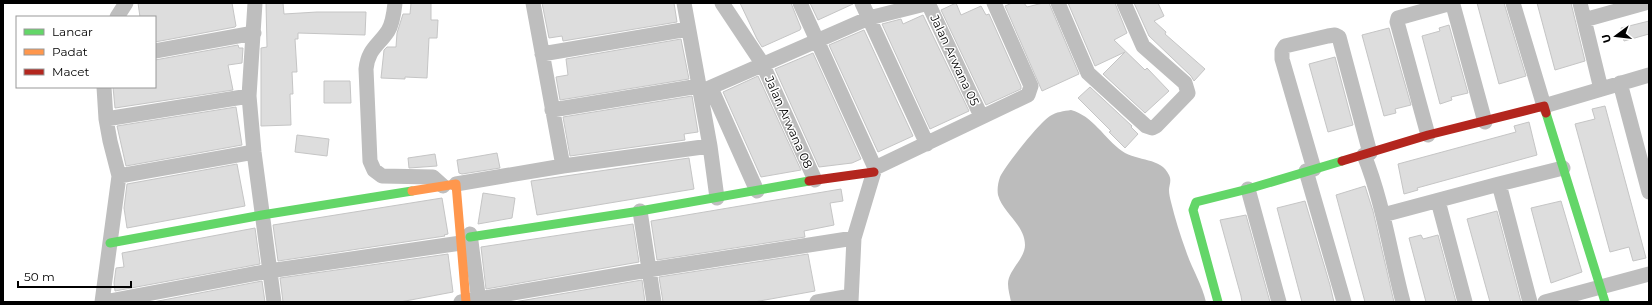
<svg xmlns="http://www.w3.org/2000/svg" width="1652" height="305" font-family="Montserrat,sans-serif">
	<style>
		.water { fill: #bcbcbc }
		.building { fill: #ddd; stroke: #c5c5c5 }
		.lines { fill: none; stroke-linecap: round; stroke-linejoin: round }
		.street { stroke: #bebebe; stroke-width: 15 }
		.fast { stroke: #63d668; stroke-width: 9 }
		.slow { stroke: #ff974d; stroke-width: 9 }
		.jam { stroke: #b3261e; stroke-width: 9 }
		.labels { text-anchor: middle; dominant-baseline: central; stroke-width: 3; stroke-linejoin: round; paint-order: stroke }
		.street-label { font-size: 12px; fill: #000; stroke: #fff }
	</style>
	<rect width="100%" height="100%" fill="#fff"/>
	<path class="water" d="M1071,110C1093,116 1104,138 1122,151C1138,162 1161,157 1169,175C1172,181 1169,185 1169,190C1169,194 1170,198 1171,202C1175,218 1180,235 1186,251C1192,269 1202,284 1206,302H1011C1010,296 1008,290 1008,284C1008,270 1025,259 1025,245C1025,225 1003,213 998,195C997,189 998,183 1000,177C1006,165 1039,123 1050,116C1056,112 1064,111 1071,110Z"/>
	<path class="building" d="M138,3H232L236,26L235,27L155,42V17H140Z
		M266,3H283L284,14L317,12H366L365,35L298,33V39H295L297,72H292L293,94H290L291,125L261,126V48L267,47Z
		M411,3H431V20H438L437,38H429L427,78L405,77V79L381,78L384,50L387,47H396L397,33L403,14H410Z
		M542,3H674L677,22L563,41L562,36L549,38Z
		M740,3H791L801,28L800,30L762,47L757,39Z
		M810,3H853V4L818,20Z
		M956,3L961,15L981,6L986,15L989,14L1021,86V89L986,105L941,10Z
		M1012,3H1024L1027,7L1043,3H1049L1079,74L1042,91L1005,6Z
		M1068,3H1115L1127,33L1114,40L1145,70L1147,68L1169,91L1145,113L1103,74L1125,52L1095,66Z
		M1134,3H1158L1164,16L1154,21L1166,32L1165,34L1205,69L1194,81L1191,76L1149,36Z
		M1477,3H1504L1526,76L1499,84Z
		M1537,3H1571L1585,61L1555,70Z
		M923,15L969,111L930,129L882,24L901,19L903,24Z
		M1649,21V34L1624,41L1621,28Z
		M1449,25L1468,93L1451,97L1452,100L1440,104L1422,36L1440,31L1439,28Z
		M1389,28L1411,105L1395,109L1396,113L1384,116L1362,35Z
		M864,30L913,136L878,152L829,45Z
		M681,39L689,79L560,100L556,77L568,75L566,59Z
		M238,45L239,48H243L242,63L228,65L233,90L115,108L113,87H155V60Z
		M813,53L861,159L852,163L819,167L775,69Z
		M1335,57L1353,125L1328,132L1309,64Z
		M758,76L801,170L761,177L723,92Z
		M324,81H350L351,103H324Z
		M1090,87L1132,126L1131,127L1138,134L1125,148L1109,132L1111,131L1078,98Z
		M692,96L698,132L684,134L685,140L570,156L563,117Z
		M1605,106L1646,258L1633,261L1629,247L1610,252L1575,124L1595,119L1592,109Z
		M236,107L242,145L126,166L117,126Z
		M1529,122L1537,155L1417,188L1418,190L1404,194L1398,164L1516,132L1514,126Z
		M297,135L329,139L327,156L295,152Z
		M497,153L500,168L462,174L459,173L457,160Z
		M435,154L437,166L409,168L408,158Z
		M689,158L694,189L537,215L531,181Z
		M237,164L245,206L127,228L124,208L127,184Z
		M1365,186L1373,211L1394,302H1365L1336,195Z
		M841,189L843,201L830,203L834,225L804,231L805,237L657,260L651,221Z
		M483,193L515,198L512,218L478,224Z
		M442,198L448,234L444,235L445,236L278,261L273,225Z
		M1305,201L1330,285L1334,302H1302L1277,208Z
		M1561,201L1582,272L1551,283L1531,208Z
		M1497,211L1521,302H1490L1467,219Z
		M1246,215L1270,302H1242L1241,296L1220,220Z
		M633,224L639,262L486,289L481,247Z
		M255,228L260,264L115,291L114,283L116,268L124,267L122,253Z
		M1421,235L1423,239L1438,235L1456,302H1426L1409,238Z
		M448,254L453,292L400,302H283L280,278Z
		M808,254L815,291L754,302H663L659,277Z
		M642,280L645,302H514Z
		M262,281L265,302H153Z"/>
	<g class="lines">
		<path class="street" d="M255,3L249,96L254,152L274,302
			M395,3C394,12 393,23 388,31C378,46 368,49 366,69L370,161L374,170L382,176L433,177L443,186
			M533,3L563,166
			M684,3L710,146L717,198
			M722,3L762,63L815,180
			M800,3L875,168
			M862,3L927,144
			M928,3L981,116
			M1058,3L1088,73L1146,126L1152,128L1156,126L1188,93L1185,83L1143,46L1124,3
			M1513,3L1544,106L1649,75
			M1580,3L1601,89
			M117,17L126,3
			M1584,20L1645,3
			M155,51L254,33
			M542,54L688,29
			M1620,83L1649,192
			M711,88L757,191
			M700,92L869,18L929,3
			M552,110L699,86
			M106,119L249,96
			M1428,135L1397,22L1398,18L1448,4L1453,5L1485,122
			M1364,155C1383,202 1390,253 1403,302
			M1314,169L1282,59V51L1285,46L1328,36L1335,35L1339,37L1370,153
			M1306,171L1344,302
			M119,176L254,152
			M456,184L563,166L710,146
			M1248,189L1279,302
			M1438,201L1465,302
			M640,211L654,302
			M1383,215L1499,184
			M470,234L479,302
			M102,302L119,176L110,141L106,119L104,87
			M104,302L269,271L461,243
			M461,302L648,270L854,238
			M817,302L851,296
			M851,302L854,238L875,168L1028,95L1031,86L994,3
			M1530,302L1499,184L1563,168
			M1545,302L1649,274"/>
		<path class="fast" d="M1546,113L1605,302
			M470,237L640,211L809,181
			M110,243L262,215L412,191
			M1218,302L1193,210L1196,202L1248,189L1342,161"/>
		<path class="slow" d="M412,191L456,184L466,302"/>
		<path class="jam" d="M1342,161L1428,135L1544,106L1546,113
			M809,181L874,172"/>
	</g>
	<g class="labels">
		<g class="street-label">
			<text transform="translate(955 60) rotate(65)">Jalan Arwana 05</text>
			<text transform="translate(789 122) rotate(66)">Jalan Arwana 08</text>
		</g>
	</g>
	<rect width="1652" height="305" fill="none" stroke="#000000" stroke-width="8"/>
	<rect x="16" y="16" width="140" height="72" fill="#ffffff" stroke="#999999"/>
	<rect x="24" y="29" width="20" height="6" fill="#63d668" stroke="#999999"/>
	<text x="52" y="36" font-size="12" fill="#000000">Lancar</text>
	<rect x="24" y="49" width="20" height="6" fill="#ff974d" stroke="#999999"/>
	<text x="52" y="56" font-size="12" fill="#000000">Padat</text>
	<rect x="24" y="69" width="20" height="6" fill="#b3261e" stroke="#999999"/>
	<text x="52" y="76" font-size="12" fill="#000000">Macet</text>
	<g transform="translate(1616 36) rotate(255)" stroke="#ffffff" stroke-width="3" paint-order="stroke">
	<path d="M0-3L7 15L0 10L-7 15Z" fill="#000000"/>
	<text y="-6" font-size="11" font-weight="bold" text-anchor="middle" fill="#000000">U</text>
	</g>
	<path d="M18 281v6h113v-6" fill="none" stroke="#000000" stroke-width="2"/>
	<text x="24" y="281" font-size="12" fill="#000000" stroke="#ffffff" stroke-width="3" paint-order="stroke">50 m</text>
</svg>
